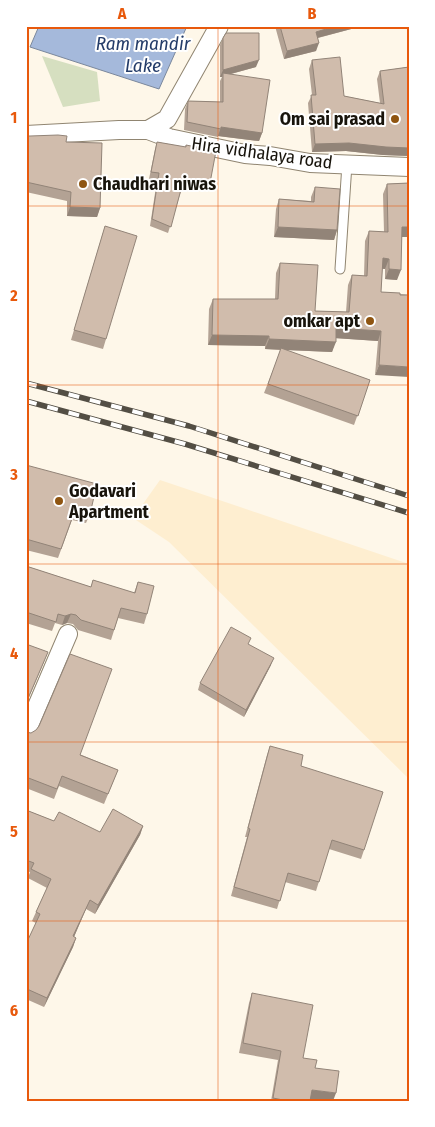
<svg xmlns="http://www.w3.org/2000/svg" width="435" height="1127" font-family="'Fira Sans Condensed',sans-serif">
	<style>
		.built { fill: #feeed0 }
		.green { fill: #d6dfc0 }
		.water { fill: #a5b9db; stroke: #7b889d }
		.lines { fill: none; stroke-linecap: round; stroke-linejoin: round }
		.lane-casing { stroke: #908571; stroke-width: 11 }
		.street-casing { stroke: #908571; stroke-width: 20 }
		.lane { stroke: #fff; stroke-width: 9 }
		.street { stroke: #fff; stroke-width: 18 }
		.rail-casing { stroke: #534e44; stroke-width: 5.5 }
		.rail { stroke: #fff; stroke-width: 4; stroke-dasharray: 11; stroke-linecap: butt }
		.wall { fill: #b3a294 }
		.shaded-wall { fill: #928478 }
		.building { fill: #d0bcac; stroke: #928478 }
		.grid { fill: none; stroke: #e8590c; stroke-width: 1; stroke-opacity: 0.55 }
		.poi-dot { fill: #8f5511; stroke: #fff; stroke-width: 2 }
		.labels { text-anchor: middle; dominant-baseline: central; stroke-width: 4; stroke-linejoin: round; paint-order: stroke }
		.poi-label { font-size: 18px; font-weight: bold; fill: #18140c; stroke: #fff; text-anchor: end }
		.street-label { font-size: 18px; fill: #18140c; stroke: #fff }
		.water-label { font-size: 19px; font-style: italic; fill: #243c69; stroke: #fff }
		.neatline { fill: none; stroke: #e8590c; stroke-width: 2 }
		.grid-label { font-size: 16px; text-anchor: middle; font-weight: bold; fill: #e8590c }
	</style>
	<rect width="100%" height="100%" fill="#fef7e9"/>
	<path class="built" d="M160,480L409,564V779L169,542L133,518Z"/>
	<path class="green" d="M42,56L97,72L100,101L63,107Z"/>
	<path class="water" d="M39,26H187L159,89L30,47Z"/>
	<g class="lines">
		<g class="lane-casing">
			<path id="lane" d="M340,269L347,164"/>
		</g>
		<g class="street-casing">
			<path id="street" d="M148,130L169,138L245,154L270,156L310,163L409,167
				M26,135L119,130H148L167,119L219,26
				M26,732L68,634"/>
		</g>
		<use href="#lane" class="lane"/>
		<use href="#street" class="street"/>
		<g class="rail-casing">
			<path id="rail" d="M26,383L189,426L409,496
				M26,401L185,444L409,513"/>
		</g>
		<use href="#rail" class="rail"/>
	</g>
	<path class="wall" d="M275,26H356L355,28L318,38L316,51L284,59Z
		M223,38L256,67L231,74L262,133L259,141L218,136V137L184,130L185,109L188,101L220,102V81L222,77H220V45Z
		M312,60L344,96L380,103L377,79L380,71L409,67V156L383,155L346,151L312,152L308,103L312,95L309,69Z
		M26,136L66,142L100,208L97,217L67,216V201L26,192Z
		M157,142L185,147L186,145L210,183L208,190L183,185L168,233L150,226L157,180L149,179L155,149Z
		M409,183V237H402L397,280L385,279V269H382L381,292L409,295L375,375L378,341L336,338L332,352L285,350L370,380L354,425L264,393L281,350L265,349V346L208,345L209,309L213,299H275L276,273L280,263L315,311L346,312L348,285L352,275L364,276L365,241L369,231L384,232L383,194L387,184Z
		M315,187L337,230L334,240L274,237L276,209L279,199L311,201V197Z
		M105,226L106,339L103,349L71,340Z
		M26,465L90,514L86,523L72,520L58,558L26,550Z
		M26,566L91,587L93,580L134,593L138,582L147,614L144,624L118,618L111,640L78,630L73,624L67,623L62,625L55,623L52,631L26,623Z
		M249,645L271,665L244,717L198,690L200,683Z
		M26,732L118,770L104,804L59,786L54,799L26,788Z
		M270,746L301,766L364,850L361,859L329,849L316,891L285,882L277,909L231,896L247,837H245L267,755Z
		M26,810L54,821L100,832L143,826L140,835L95,914L86,909L74,937L76,938L73,947L44,1007L26,999V944L36,923L32,921L36,912L47,888L28,878L30,872L26,871Z
		M252,993L303,1058L310,1101H271L278,1060L239,1053L249,1003Z"/>
	<path class="shaded-wall" d="M336,26H356L355,28L313,39L316,32Z
		M319,43L316,51L284,59L287,51Z
		M259,60L256,67L223,76V73L222,77H220L223,70Z
		M221,127L262,133L259,141L218,136Z
		M349,143L409,148V156L383,155L346,151L312,152L315,144Z
		M70,207L100,208L97,217L67,216Z
		M278,227L337,230L334,240L274,237Z
		M402,227H409V237H399Z
		M383,258L389,259L385,269L379,268Z
		M389,269L401,270L397,280L385,279Z
		M336,328L381,331L378,341L333,338Z
		M212,335L269,336L265,346L208,345Z
		M269,339L336,342L332,352L265,349Z
		M379,365L409,367V377L375,375Z
		M71,614L67,623L62,625L65,616Z
		M48,652L44,662L26,704V703Z
		M274,658L271,665L244,717L246,710Z
		M143,826L140,835L95,914L98,905Z
		M90,900L86,909L70,946L73,936Z
		M76,938L73,947L44,1007L47,998Z
		M312,1090L336,1093L333,1101H320L308,1099Z"/>
	<path class="building" d="M280,26H336L316,32L319,43L287,51Z
		M226,33H259V60L223,70V38Z
		M340,57L344,96L384,104L380,71L409,67V148L386,147L349,143L315,144L311,95H316L312,60Z
		M223,73L270,80L262,133L221,127V129L187,122L188,101L223,102Z
		M58,135L67,136L66,142L102,143L100,208L70,207L71,192L26,182V136H30Z
		M157,142L186,147V145L216,151L210,183L184,178L171,227L152,219L159,173L151,172Z
		M409,183V227H402L401,270L389,269V259L383,258L381,292L400,293V295H409V367L379,365L381,331L336,328V342L269,339V336L212,335L213,299H278L280,263L318,265L315,311L349,312L352,275L367,276L369,231L388,232L387,184Z
		M315,187L340,189L337,230L278,227L279,199L314,202Z
		M105,226L137,236L106,339L74,330Z
		M281,348L370,380L358,416L268,384Z
		M26,465L97,484L90,514L75,510L61,549L26,539Z
		M26,566L91,587L93,580L135,593L138,582L154,586L147,614L121,608L114,630L81,620L76,615L71,614L65,616L58,614L56,622L26,612Z
		M231,627L251,638L248,644L274,658L246,710L200,683Z
		M26,644L48,652L26,703Z
		M70,654L112,669L80,755L118,770L108,794L62,776L57,789L26,777V732L31,733L36,730L39,726Z
		M270,746L303,755L301,766L383,792L364,850L332,840L319,882L288,873L280,901L234,887L250,829L248,828Z
		M113,809L143,826L98,905L90,900L73,936L76,938L47,998L27,989L26,991V944L40,914L36,912L51,879L31,869L34,863L26,860V810L54,821L59,812L100,832Z
		M252,993L313,1005L303,1058L317,1060L315,1068L339,1071L336,1093L312,1090L310,1101H288L273,1098L281,1051L243,1043Z"/>
	<path class="grid" d="M218,26V1101M26,206H409M26,385H409M26,564H409M26,742H409M26,921H409"/>
	<g class="poi-dot">
		<circle cx="395" cy="119" r="5"/>
		<circle cx="83" cy="184" r="5"/>
		<circle cx="370" cy="321" r="5"/>
		<circle cx="59" cy="501" r="5"/>
	</g>
	<g class="labels">
		<g class="poi-label">
			<text x="385" y="119">Om sai prasad</text>
			<text x="93" y="184" text-anchor="start">Chaudhari niwas</text>
			<text x="360" y="321">omkar apt</text>
			<text x="69" y="491" text-anchor="start">Godavari<tspan x="69" dy="21">Apartment</tspan></text>
		</g>
		<g class="street-label">
			<text transform="translate(262 153) rotate(8)">Hira vidhalaya road</text>
		</g>
		<g class="water-label">
			<text x="143" y="43">Ram mandir<tspan x="143" dy="22">Lake</tspan></text>
		</g>
	</g>
	<rect width="435" height="1127" fill="none" stroke="#ffffff" stroke-width="55"/>
	<rect x="28" y="28" width="380" height="1072" class="neatline"/>
	<g class="grid-label">
		<text x="122" y="19">A</text>
		<text x="312" y="19">B</text>
		<text x="14" y="123">1</text>
		<text x="14" y="301">2</text>
		<text x="14" y="480">3</text>
		<text x="14" y="659">4</text>
		<text x="14" y="837">5</text>
		<text x="14" y="1016">6</text>
	</g>
</svg>
